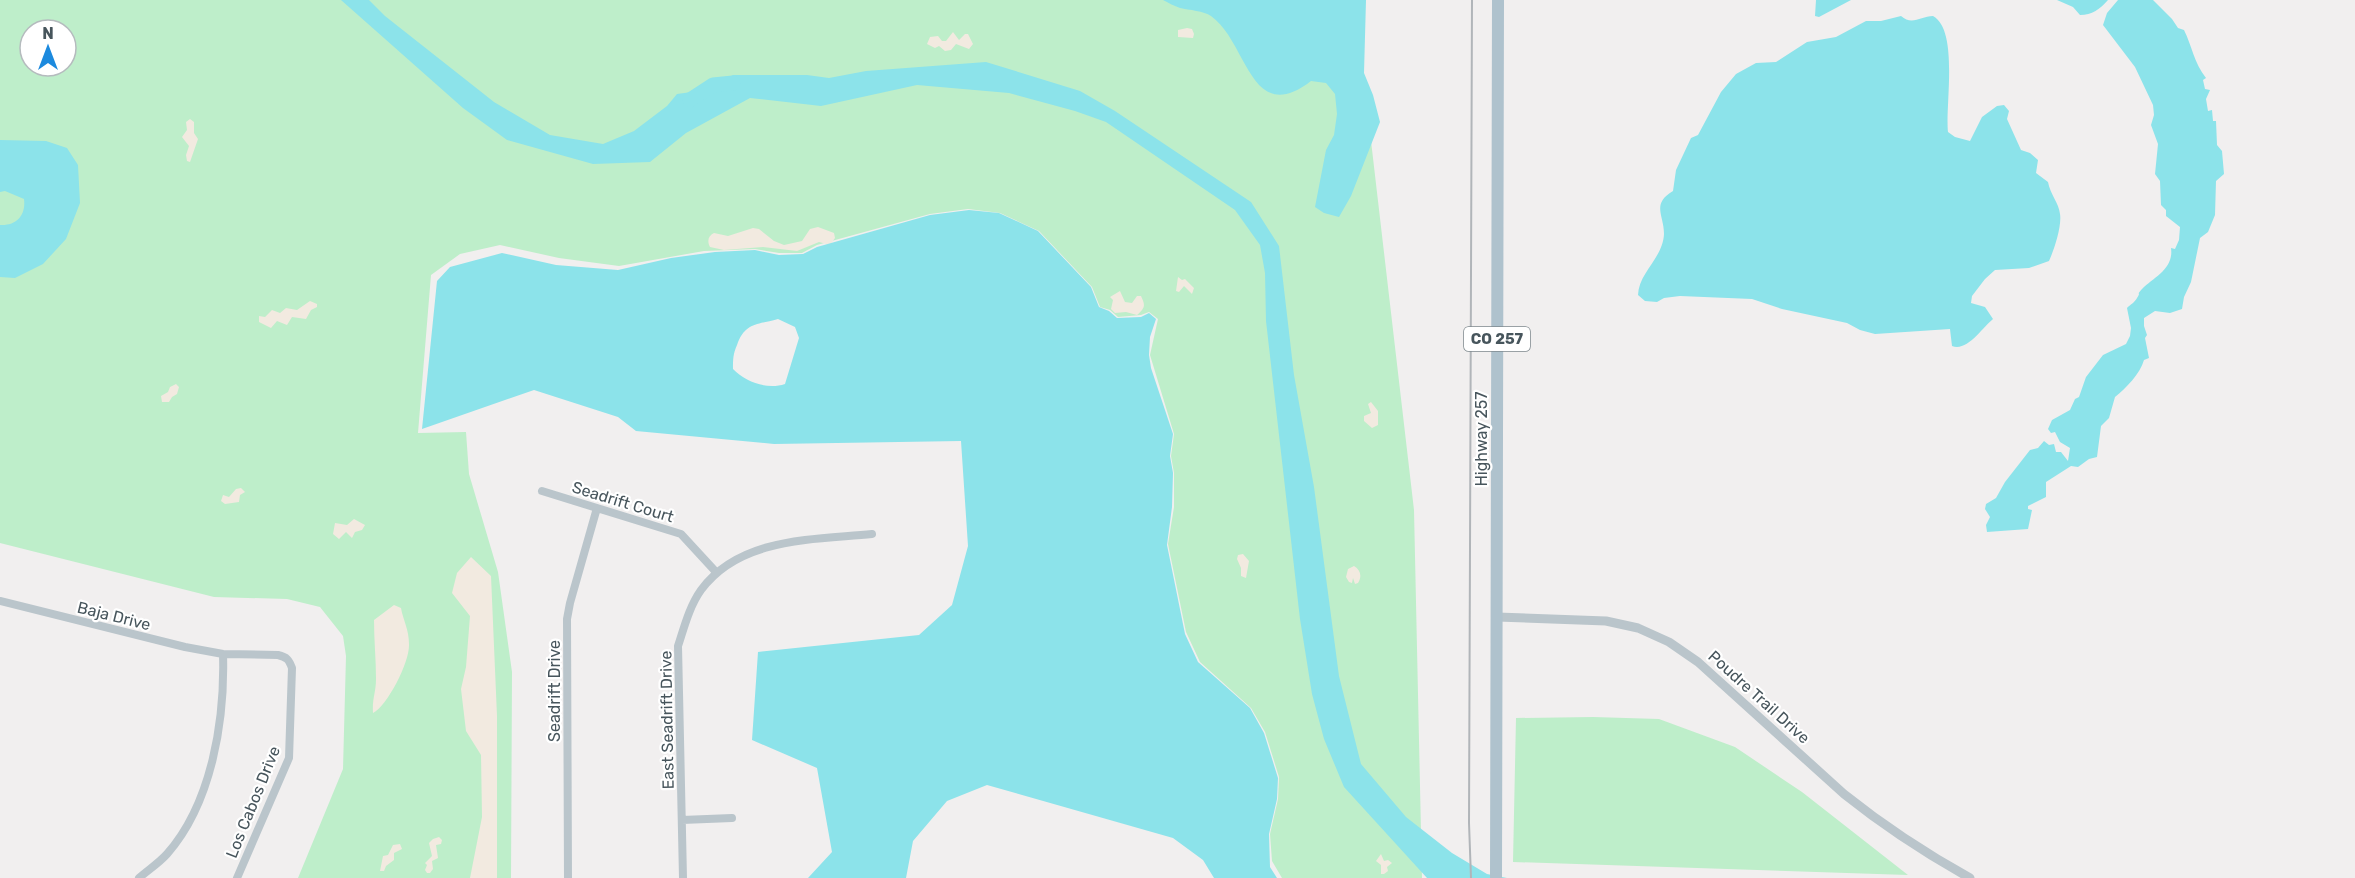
<svg xmlns="http://www.w3.org/2000/svg" width="2355" height="878" font-family="Rubik,sans-serif">
	<style>
		.green { fill: #beeeca; fill-rule: evenodd }
		.sand { fill: #f2eae0 }
		.water { fill: #8ce3ea; fill-rule: evenodd }
		.lines { fill: none; stroke-linecap: round; stroke-linejoin: round }
		.river { stroke: #8ce3ea; stroke-width: 15 }
		.minor { stroke: #bac5cb; stroke-width: 8 }
		.tertiary { stroke: #bac5cb; stroke-width: 9 }
		.primary { stroke: #afc2cd; stroke-width: 12 }
		.rail { stroke: #b1b5b9; stroke-width: 2 }
		.labels { text-anchor: middle; dominant-baseline: central; stroke-width: 4.5; stroke-linejoin: round; paint-order: stroke }
		.shield { fill: #fff; stroke: #7e888d; stroke-width: 1.5 }
		.shield-label { font-size: 15px; font-weight: bold; fill: #47555c }
		.street-label { font-size: 16px; fill: #47555c; stroke: #fff }
	</style>
	<rect width="100%" height="100%" fill="#f1efef"/>
	<path class="green" d="M0,0H1227L1366,98L1414,510L1422,878H1282L1272,861L1270,834L1278,799L1279,777L1265,732L1251,708L1200,662L1186,632L1168,544L1174,507V473L1171,456L1174,434L1150,355L1158,319L1149,312L1141,315L1118,317L1110,310L1100,307L1092,287L1039,231L1000,213L968,209L930,214L817,245L802,253H779L755,249L704,251L619,266L559,258L500,245L460,254L431,275L418,433L466,432L469,474L498,572L512,672L511,878H298L343,769L346,656L343,636L320,607L287,599L214,597L0,543ZM30,30H66V66H30Z
		M1593,717L1659,719L1735,747L1802,792L1908,875L1513,862L1516,718Z"/>
	<path class="sand" d="M1187,28L1192,29L1194,34L1193,38L1178,37V30Z
		M953,32L959,40L965,34H968L973,44L969,49L956,44L951,50L945,51L939,46L935,48L927,44L930,37L938,36L942,41H946Z
		M190,119L194,122V133L198,139L190,162L187,161L186,155L189,146L182,137L187,130L186,122Z
		M818,227L834,233L835,238L830,245L819,242L797,251L763,247L724,250L710,247C707,241 708,236 714,233L728,236L753,228L759,229L774,241L784,245L802,241L810,229Z
		M1178,277L1182,280L1185,279L1194,288L1192,294L1184,286L1179,292L1176,291Z
		M1120,291L1125,302L1132,303L1137,296H1141C1145,305 1146,307 1137,315L1126,312L1115,313L1111,309L1113,300L1110,297Z
		M310,301L317,304V307L311,310L306,319L292,317L287,325L277,321L271,328L259,322V316L265,317L272,310L280,313L286,308L297,310Z
		M176,384L179,387L177,394L172,397L169,402H162L161,396L168,392L170,387Z
		M1371,402L1378,411V425L1372,428L1364,421V416L1371,413L1368,404Z
		M241,488L245,492L240,495L239,502L225,504L221,501L223,495L229,497L236,489Z
		M354,519L365,525L362,530L355,532L352,538L346,532L339,539L333,534L335,523L347,525Z
		M1243,554L1249,561L1246,578L1241,576V568L1237,559L1238,555Z
		M471,557L491,576L497,716V878H470L482,817L481,755L466,731L461,689L466,667L470,616L452,593L457,573Z
		M1354,566C1361,570 1362,577 1358,583L1355,584L1353,578L1352,583L1349,582L1346,577L1348,569Z
		M394,605L401,608C403,620 409,629 409,644C410,661 388,705 373,713C372,699 376,692 376,679C376,660 374,640 374,620Z
		M439,837L442,840L441,844L436,845L438,858L432,861L433,869L430,873H427L425,870L427,865L425,863L432,856L429,843L433,839Z
		M400,844L402,849L394,853V860L386,866L384,871H380L383,856L388,855L393,845Z
		M1381,854L1384,861L1388,860L1392,863L1387,867L1388,871L1384,874H1381V865L1376,861Z"/>
	<path class="water" d="M341,0H369L385,16L494,102L550,135L603,144L634,131L667,106L677,94L706,90L733,75H807L829,78L866,71L986,62L1080,91L1115,111L1251,202L1279,246L1294,375L1314,487L1339,676L1361,764L1406,817L1452,853L1487,874L1507,878H1427L1344,787L1324,739L1312,694L1300,619L1266,321L1265,273L1260,245L1235,210L1106,122L1075,111L1009,93L917,85L821,106L750,98L686,133L650,162L593,164L507,140L463,108Z
		M1163,0H1366L1364,73L1373,95L1380,122L1351,196L1339,217L1324,213L1315,207L1326,150L1334,135L1337,114L1335,94L1326,83L1311,81C1250,128 1248,42 1211,16C1204,11 1189,10 1180,8C1174,6 1169,3 1163,0Z
		M1816,0H1851L1819,17L1815,16Z
		M2057,0H2108C2100,9 2092,15 2080,15L2073,7Z
		M2118,0H2153L2172,19L2178,28L2184,30C2192,46 2194,63 2206,78L2203,80L2205,89L2210,90L2206,99L2208,111L2212,110L2213,121H2216L2217,145L2222,151L2224,174L2216,181L2215,215L2208,232L2200,238L2191,282L2184,297L2182,309L2170,313L2155,311L2144,318V326L2147,335L2145,338L2149,358L2144,360C2140,374 2126,388 2115,397L2109,418L2101,426L2097,457L2089,459L2078,467L2071,466L2046,482V497L2028,506V509L2032,510L2028,529L1987,532L1986,525L1990,517L1985,509L1986,504L1996,498L2005,482L2030,450L2038,448L2044,441L2049,445L2054,444L2056,452H2061L2068,461L2070,448L2060,442L2055,432L2051,433L2048,429L2052,420L2070,410L2075,399L2079,397L2086,377L2103,355L2126,344L2130,336L2131,328L2127,308C2130,305 2135,302 2137,298C2142,290 2135,297 2142,289C2154,277 2174,269 2171,248L2175,249L2179,240L2180,227L2166,216V210L2161,205L2160,181L2155,174L2158,144L2151,125L2154,115L2153,105L2135,67L2103,25L2107,13Z
		M1901,16C1912,26 1921,16 1933,16C1959,30 1945,106 1948,132L1955,137L1970,141L1982,117L1997,106L2004,105L2009,111L2007,119L2021,150L2030,153L2038,160L2036,173L2048,182C2050,194 2059,203 2060,214C2062,226 2054,250 2049,261L2029,268L1995,270L1985,279L1972,296L1971,303L1985,307L1993,319C1982,328 1967,352 1952,346L1950,329L1875,334L1860,330L1847,323L1782,309L1752,299L1680,296L1664,298L1657,302L1645,301L1638,295C1639,272 1663,258 1664,234C1664,215 1651,204 1673,191L1676,170L1691,138L1698,135L1721,92L1736,74L1756,63L1776,62L1807,42L1836,37L1866,21H1881Z
		M0,140L46,141L67,148L78,165L80,203L66,239L43,264L15,278L0,277V225C17,226 26,215 24,199L5,191L0,192Z
		M969,210L999,213L1038,231L1091,287L1099,307L1109,311L1117,318L1141,317L1149,313L1156,319L1150,337L1149,355L1151,368L1173,434L1170,456L1173,473L1172,507L1167,545L1185,634L1198,662L1250,708L1264,733L1278,778L1277,799L1269,834L1270,867L1277,878H1214L1203,860L1173,838L987,785L947,801L913,841L906,878H808L832,852L817,768L752,740L758,652L919,635L952,605L968,546L961,441L774,444L636,431L618,417L534,390L422,429L437,281L450,267L502,253L556,265L618,270L671,258L715,252L755,250L779,255L803,254L817,247L930,215ZM778,319L795,327L799,338L785,384C767,390 746,382 733,369C733,359 733,354 737,345C745,323 756,325 778,319Z"/>
	<g class="lines">
		<path class="river" d="M690,100L713,85L733,83"/>
		<path class="minor" d="M542,491L681,534L716,572
			M0,601L185,647L223,654L278,655C287,657 289,660 292,668L289,758L237,878
			M682,820L732,818
			M139,878C148,870 159,863 167,854C212,803 225,720 223,654
			M568,878L567,619L570,603L597,508
			M683,878L678,646C684,628 689,607 701,590C740,537 813,540 872,534"/>
		<path class="tertiary" d="M1497,617L1606,621L1638,628L1669,642L1698,662L1844,794C1884,826 1925,853 1970,878"/>
		<path class="primary" d="M1496,878L1498,0"/>
		<path class="rail" d="M1471,878L1469,823L1472,0"/>
	</g>
	<g class="labels">
		<rect class="shield" x="1464" y="327" width="66" height="24" rx="4.5"/>
		<g class="shield-label">
			<text x="1497" y="339">CO 257</text>
		</g>
		<g class="street-label">
			<text transform="translate(1481 439) rotate(-90)">Highway 257</text>
			<text transform="translate(623 502) rotate(17)">Seadrift Court</text>
			<text transform="translate(114 616) rotate(14)">Baja Drive</text>
			<text transform="translate(554 691) rotate(-90)">Seadrift Drive</text>
			<text transform="translate(1759 697) rotate(42)">Poudre Trail Drive</text>
			<text transform="translate(667 720) rotate(-91)">East Seadrift Drive</text>
			<text transform="translate(253 802) rotate(-68)">Los Cabos Drive</text>
		</g>
	</g>
	<g transform="translate(48 48)"><circle r="28" fill="#ffffff" stroke="#b5bbbe" stroke-width="1.5"/>
	<path d="M0-4.5L10 22L0 15L-10 22Z" fill="#1c8ade"/>
	<text y="-9" font-size="16" font-weight="bold" text-anchor="middle" fill="#47555c">N</text>
	</g>
</svg>
